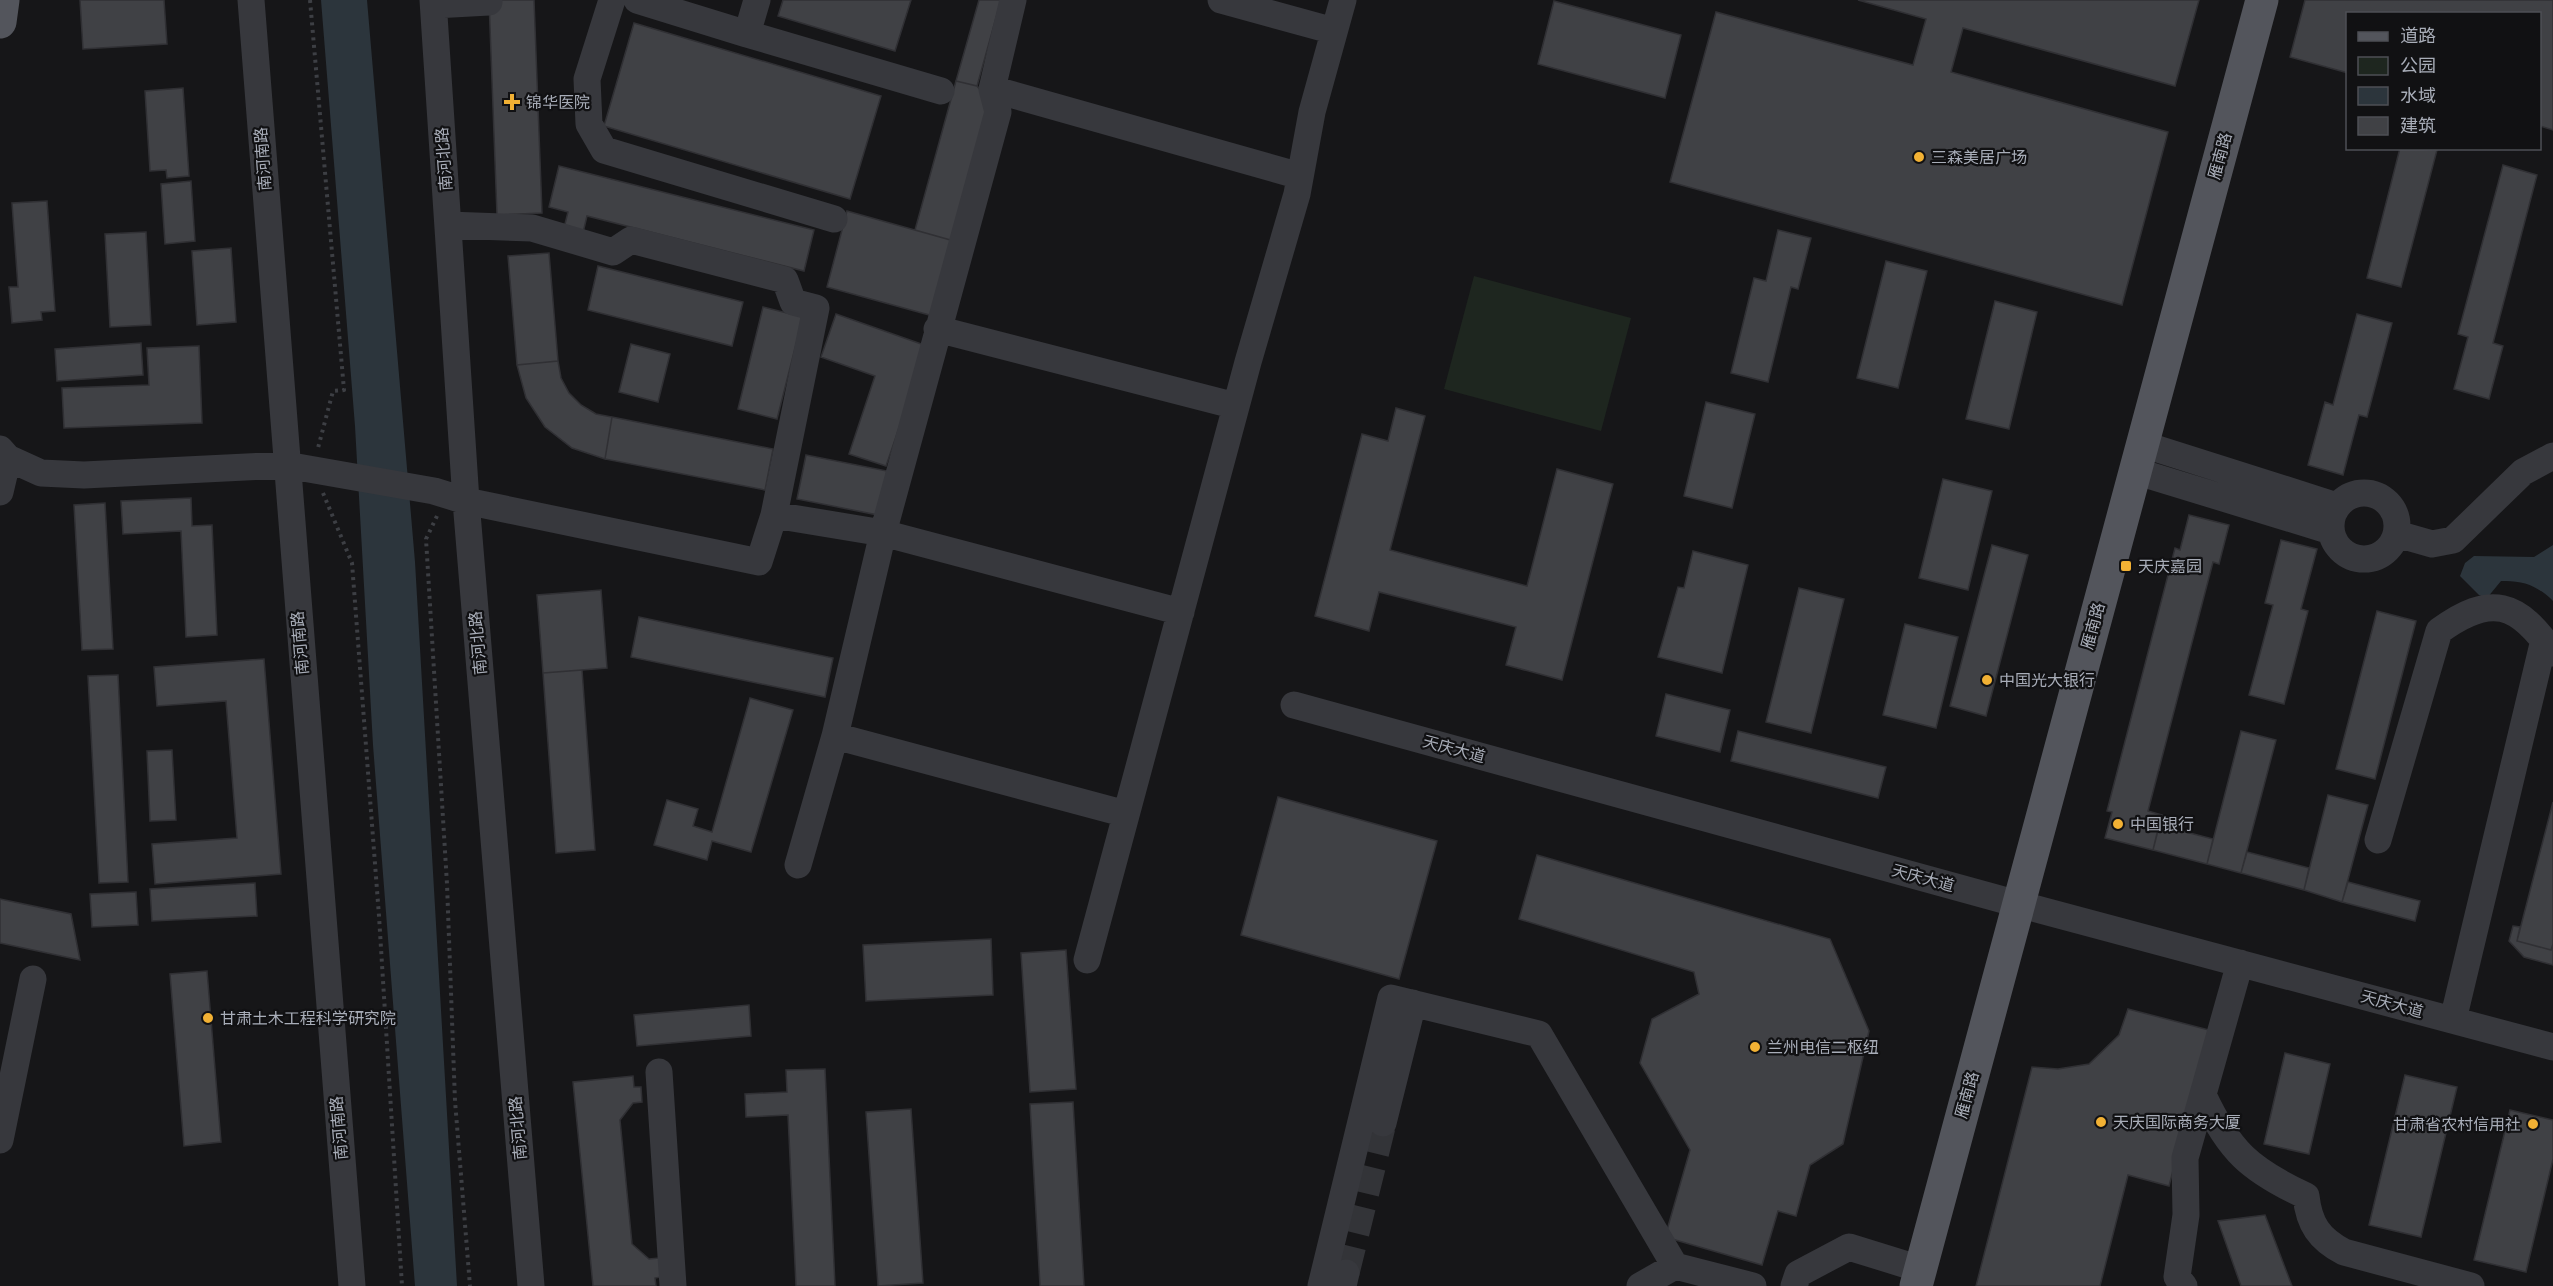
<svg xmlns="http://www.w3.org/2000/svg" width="2553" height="1286" font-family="Helvetica,'Noto Sans SC',sans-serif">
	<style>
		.green { fill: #1e261f }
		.water { fill: #2c353c }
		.building { fill: #404145; stroke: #303034; stroke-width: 1.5 }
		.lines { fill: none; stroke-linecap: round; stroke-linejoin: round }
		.minor-tunnel { stroke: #333438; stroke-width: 27; stroke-dasharray: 27 14; stroke-linecap: butt }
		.path { stroke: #3d3f44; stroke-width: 4; stroke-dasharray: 3 4.5; stroke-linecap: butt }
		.minor { stroke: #37383d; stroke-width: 27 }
		.major { stroke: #53555c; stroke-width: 33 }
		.poi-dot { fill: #f2b134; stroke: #111113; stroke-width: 2 }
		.labels { text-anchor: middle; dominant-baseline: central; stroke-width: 4.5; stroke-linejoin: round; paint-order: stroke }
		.poi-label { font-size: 16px; fill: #a8adb8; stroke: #111113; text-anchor: start }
		.street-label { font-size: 16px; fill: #a8adb8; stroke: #111113 }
	</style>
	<rect width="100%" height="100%" fill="#161618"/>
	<path class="green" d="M1474,276L1631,318L1601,431L1444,389Z"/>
	<path class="water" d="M321,0H367L415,562L457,1286H415L373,745L355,426Z
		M2553,545V601C2538,586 2523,580 2501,581L2487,598L2479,595L2460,576L2465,563L2474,556L2534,557Z"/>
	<path class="building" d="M80,0H164L167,44L83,49Z
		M489,0H534L542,213L497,215Z
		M783,0H911L895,51L778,16Z
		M979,0H1001L977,86L956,81Z
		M1858,0H2199L2175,86L1963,28L1951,72L2168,132L2122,305L1670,182L1716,12L1913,65L1926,19Z
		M2305,0H2553V130L2540,126V14H2348V73L2290,57Z
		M1554,1L1681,35L1665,98L1538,64Z
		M634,23L881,96L850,199L604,126Z
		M956,81L977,86L992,105L954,241L915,230Z
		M183,88L189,176L167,178L166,170L150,171L145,91Z
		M2400,148L2437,150L2401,287L2367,278Z
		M2503,165L2537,175L2493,343L2503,346L2489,399L2454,389L2468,337L2458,334Z
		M559,166L814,230L804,271L587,216L582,237L563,232L568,212L549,207Z
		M191,181L195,241L165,244L161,184Z
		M47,201L55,311L41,312L42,320L12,323L9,287H18L12,203Z
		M847,211L954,241L933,316L827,287Z
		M1778,230L1811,238L1798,289L1791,287L1768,382L1731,373L1754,278L1766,281Z
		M146,232L151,325L110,327L105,234Z
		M231,248L236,322L197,325L192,251Z
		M549,253L558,361L517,365L508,256Z
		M1886,261L1927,271L1898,388L1857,378Z
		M598,266L743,302L732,346L588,310Z
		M1995,301L2037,312L2009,429L1966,419Z
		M763,307L803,317L777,419L738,409Z
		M836,314L927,346L886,466L849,454L875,376L821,357Z
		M2357,314L2392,323L2367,417L2359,415L2343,475L2308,465L2325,402L2333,405Z
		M141,343L143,375L57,381L55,349Z
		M631,344L670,354L658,402L619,392Z
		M199,346L202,423L64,428L62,388L149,385L147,348Z
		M558,361L561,378L569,393L581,405L596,414L612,417L605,459L572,448L545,427L526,398L517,365Z
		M1706,402L1755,414L1732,508L1684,496Z
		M1396,408L1425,416L1390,550L1527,586L1557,469L1613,484L1562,680L1506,665L1516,627L1379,592L1369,631L1315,616L1362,434L1388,441Z
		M612,417L773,449L765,490L605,459Z
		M806,455L887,471L878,515L797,499Z
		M1943,479L1992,491L1968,590L1919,578Z
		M191,498L192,526L212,525L217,635L186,637L181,531L123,534L121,501Z
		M105,503L113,649L82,650L74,505Z
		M2189,515L2229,525L2219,564L2213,562L2148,811L2162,815L2153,850L2105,838L2112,812L2107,811L2175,548L2180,550Z
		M2281,540L2317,549L2301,609L2308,611L2284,704L2249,695L2273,605L2265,603Z
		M1992,545L2028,555L1986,716L1950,706Z
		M1693,551L1748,565L1722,673L1658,657L1678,587L1684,588Z
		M1799,588L1844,599L1811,733L1766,722Z
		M601,590L607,668L543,673L537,595Z
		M2377,611L2416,621L2375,779L2336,769Z
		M639,617L833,658L825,697L631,657Z
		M1905,624L1958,637L1936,728L1883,715Z
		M264,659L281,874L155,884L152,844L237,838L226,701L157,706L154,667Z
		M582,670L595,850L556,853L543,673Z
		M118,675L128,882L99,883L88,676Z
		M1666,694L1730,710L1720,752L1656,736Z
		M750,698L793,710L751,852L712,841L707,860L654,845L667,800L698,809L693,826L712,832Z
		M1738,731L1886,767L1878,798L1731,761Z
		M2241,731L2276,740L2241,873L2207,864Z
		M172,750L176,820L150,821L147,751Z
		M2328,795L2368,805L2342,902L2304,890Z
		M1278,797L1437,841L1399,979L1241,935Z
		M2553,802V944L2551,950L2517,941Z
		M2159,825L2213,839L2207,864L2153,850Z
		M2247,852L2309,868L2304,890L2241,873Z
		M1537,855L1830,939L1869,1031L1843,1144L1810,1165L1796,1216L1778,1211L1762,1265L1665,1237L1690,1150L1640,1063L1652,1019L1699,994L1694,972L1519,919Z
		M2348,882L2420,901L2415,921L2342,902Z
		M255,883L257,916L152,921L150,889Z
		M136,892L138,925L92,927L90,894Z
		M0,899L71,914L80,960L0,943Z
		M2513,926L2520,927L2517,941L2551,950L2553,944V965L2524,957L2509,941Z
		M991,939L993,995L866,1001L863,945Z
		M1066,950L1076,1089L1030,1092L1021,953Z
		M207,971L221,1142L184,1146L170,974Z
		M749,1005L751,1036L637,1046L634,1015Z
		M2128,1009L2209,1030L2169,1186L2128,1175L2100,1286H1976L2032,1067L2058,1069L2089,1064L2119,1035Z
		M2285,1053L2330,1064L2309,1154L2264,1144Z
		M825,1069L835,1286H796L788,1115L746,1117L745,1094L787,1092L786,1070Z
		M2405,1075L2457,1087L2421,1237L2369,1225Z
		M633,1076L634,1087H641L642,1102L633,1103L620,1120L632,1244L649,1259L659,1258L661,1277L655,1278L656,1286H593L573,1082Z
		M1073,1102L1084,1286H1040L1030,1104Z
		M911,1109L923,1283L878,1286L866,1112Z
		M2510,1110L2553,1120V1159L2526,1272L2474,1260Z
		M2265,1215L2292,1286H2241L2218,1221Z"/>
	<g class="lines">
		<path class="minor-tunnel" d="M1346,1273L1383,1123"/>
		<path class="path" d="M310,0L344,390L333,391L318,448
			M323,493L352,563L379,916L402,1286
			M437,516L426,539L447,884L455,1101L470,1286"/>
		<path class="minor" d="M251,0L352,1286
			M433,0L466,501L531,1286
			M612,0L587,79L589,124L604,150L834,219
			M637,0L747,34
			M757,0L747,34L941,91
			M1221,0L1334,31
			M434,5L489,2
			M992,89L1300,176
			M937,329L1236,406
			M2142,444L2337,506
			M0,449L8,458L41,473L84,475L286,465L434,491L466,501L759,562L774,515L816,308L793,302L785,280L631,240L613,252L532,228L448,225
			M2135,471L2331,531
			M0,492L8,458
			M2331 526a33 33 0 1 1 66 0a33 33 0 1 1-66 0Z
			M774,515L883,533L998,112L992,89L1013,0
			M2397,534L2432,544L2453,540L2523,472L2553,456
			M1294,705L2018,904L2553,1047
			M835,736L1126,814
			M2378,840L2439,631C2491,593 2518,602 2553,653
			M798,865L835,736L883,533L1181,612
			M1087,960L1248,362L1297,194L1312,112L1343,0
			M2453,1020L2544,640
			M659,1072L673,1286
			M2203,1095C2229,1151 2250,1170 2306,1196C2309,1224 2319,1239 2344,1252L2471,1286
			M1383,1123L1413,1003
			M0,1140L33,979
			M1675,1266L1753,1286
			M1321,1286L1391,998L1539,1034L1675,1266L1640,1286
			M1343,1286L1346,1273
			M1794,1286L1798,1274L1849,1247L1920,1269
			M2184,1286L2177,1277L2186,1215L2185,1158L2240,963"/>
		<path class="major" d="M0,22L3,0
			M1916,1286L2262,0"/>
	</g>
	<g class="poi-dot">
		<path d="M509 93h6v6h6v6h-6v6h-6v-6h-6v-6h6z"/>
		<circle cx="1919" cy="157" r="6"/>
		<rect x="2120" y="560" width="12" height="12" rx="3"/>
		<circle cx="1987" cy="680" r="6"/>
		<circle cx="2118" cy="824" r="6"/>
		<circle cx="208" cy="1018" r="6"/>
		<circle cx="1755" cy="1047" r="6"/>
		<circle cx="2101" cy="1122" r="6"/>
		<circle cx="2533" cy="1124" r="6"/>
	</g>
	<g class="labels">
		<g class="poi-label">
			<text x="526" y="102">锦华医院</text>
			<text x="1931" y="157">三森美居广场</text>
			<text x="2138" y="566">天庆嘉园</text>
			<text x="1999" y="680">中国光大银行</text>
			<text x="2130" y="824">中国银行</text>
			<text x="220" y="1018">甘肃土木工程科学研究院</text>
			<text x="1767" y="1047">兰州电信二枢纽</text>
			<text x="2113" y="1122">天庆国际商务大厦</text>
			<text x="2521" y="1124" text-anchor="end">甘肃省农村信用社</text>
		</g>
		<g class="street-label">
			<text transform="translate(2220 156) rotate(-75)">雁南路</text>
			<text transform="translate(263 159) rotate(-94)">南河南路</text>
			<text transform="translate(444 159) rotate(-94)">南河北路</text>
			<text transform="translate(2093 626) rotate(-75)">雁南路</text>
			<text transform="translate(300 643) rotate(-95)">南河南路</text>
			<text transform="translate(478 643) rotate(-95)">南河北路</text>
			<text transform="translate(1454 749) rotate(15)">天庆大道</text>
			<text transform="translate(1923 878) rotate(15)">天庆大道</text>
			<text transform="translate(2392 1004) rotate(15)">天庆大道</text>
			<text transform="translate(1967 1095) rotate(-75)">雁南路</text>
			<text transform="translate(339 1128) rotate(-95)">南河南路</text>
			<text transform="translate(518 1128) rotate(-95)">南河北路</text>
		</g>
	</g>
	<rect x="2346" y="12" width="195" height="138" fill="#111113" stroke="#4d4f55" stroke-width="1.5"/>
	<rect x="2358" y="32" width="30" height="9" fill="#53555c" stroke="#4d4f55" stroke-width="1.5"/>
	<text x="2400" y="42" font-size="18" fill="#a8adb8">道路</text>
	<rect x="2358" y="57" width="30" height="18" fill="#1e261f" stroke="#4d4f55" stroke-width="1.5"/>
	<text x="2400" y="72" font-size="18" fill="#a8adb8">公园</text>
	<rect x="2358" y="87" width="30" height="18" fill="#2c353c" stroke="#4d4f55" stroke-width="1.5"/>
	<text x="2400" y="102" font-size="18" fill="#a8adb8">水域</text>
	<rect x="2358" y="117" width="30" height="18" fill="#404145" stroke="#4d4f55" stroke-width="1.5"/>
	<text x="2400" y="132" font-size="18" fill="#a8adb8">建筑</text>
</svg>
